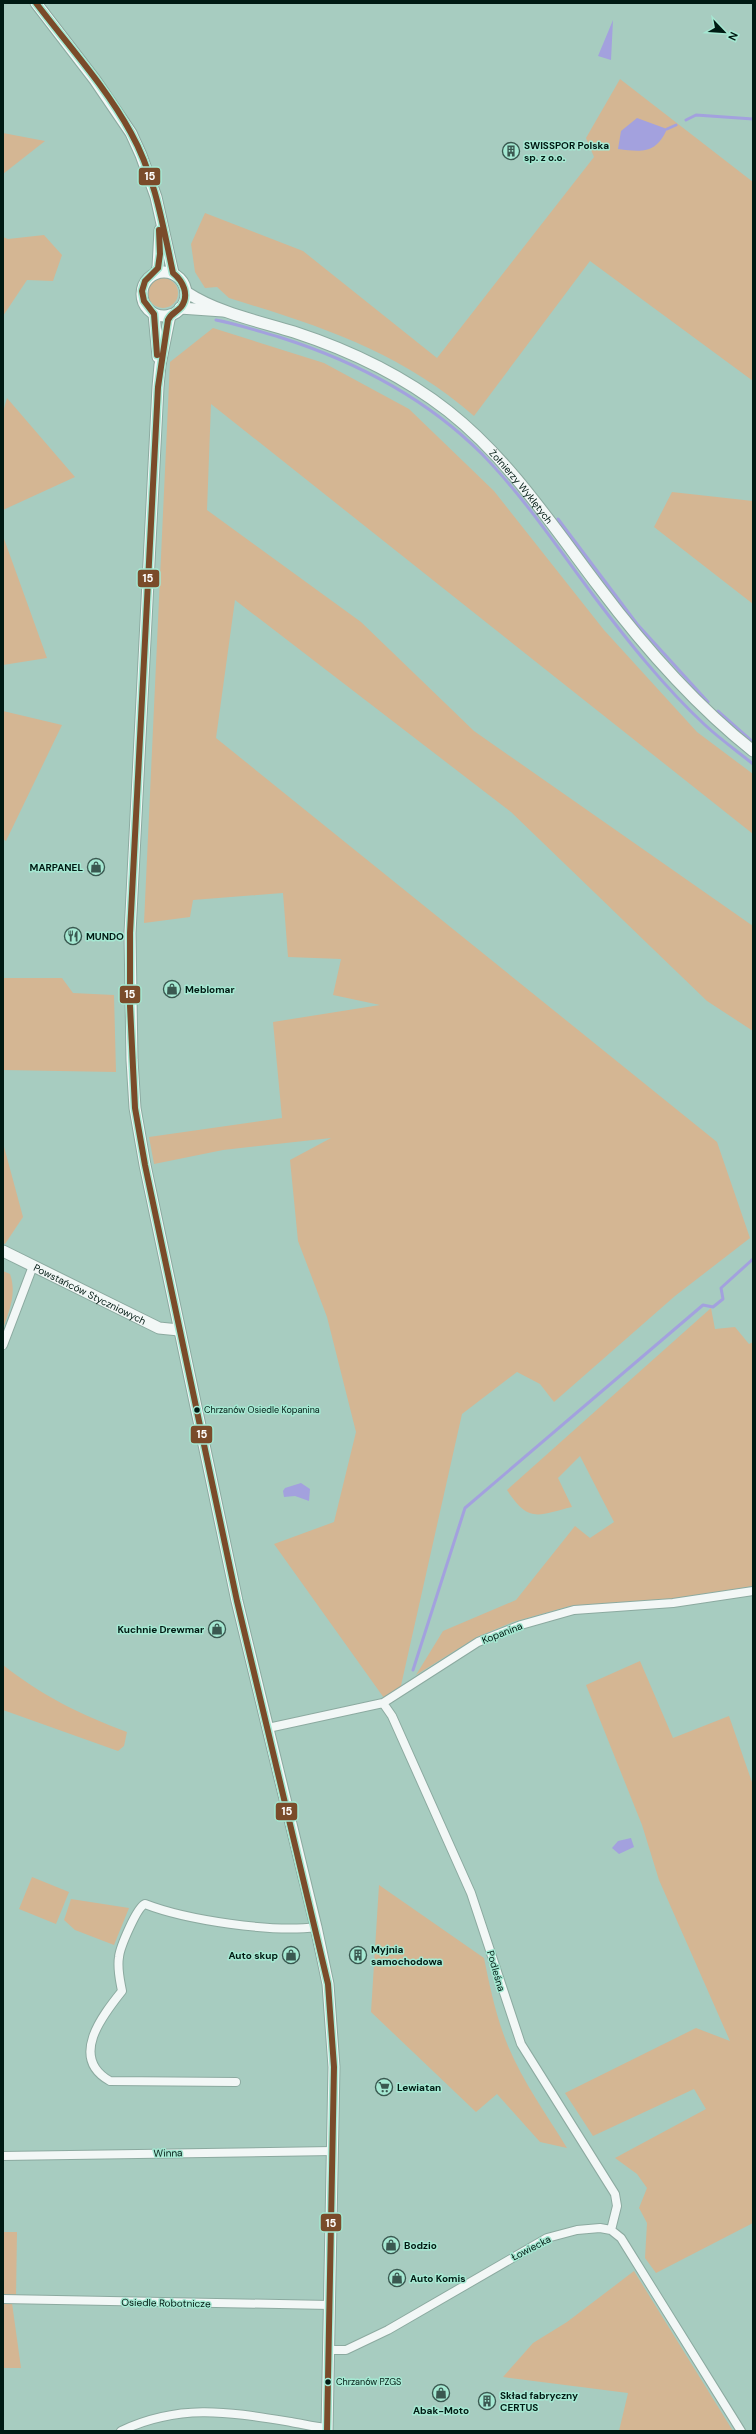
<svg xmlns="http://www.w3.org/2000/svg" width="756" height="2434" font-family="'DM Sans',sans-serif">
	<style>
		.green { fill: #d4b693 }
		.water { fill: #a3a1de }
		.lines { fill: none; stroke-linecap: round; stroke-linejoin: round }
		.stream { stroke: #a3a1de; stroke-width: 3 }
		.street-casing { stroke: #8caaa0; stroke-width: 10 }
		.secondary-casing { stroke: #8caaa0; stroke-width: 13 }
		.street { stroke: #f2f7f6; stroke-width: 8 }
		.secondary { stroke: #f2f7f6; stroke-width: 11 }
		.bus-1-casing { stroke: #a5e8d2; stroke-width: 9 }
		.bus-1 { stroke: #7a4b2a; stroke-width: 6 }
		.bus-dot { fill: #001a13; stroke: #a5e8d2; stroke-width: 1.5 }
		.labels { text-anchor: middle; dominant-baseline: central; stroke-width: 3; stroke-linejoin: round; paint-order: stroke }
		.bus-label { font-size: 9px; fill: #001a13; stroke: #a5e8d2; text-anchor: start }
		.poi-label { font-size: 10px; font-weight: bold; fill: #001a13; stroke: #a5e8d2; text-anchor: start }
		.street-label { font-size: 10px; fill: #001a13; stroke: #a5e8d2 }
		.line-badge { stroke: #a5e8d2; stroke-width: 1.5 }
		.badge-label { font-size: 11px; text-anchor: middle; font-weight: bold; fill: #fff }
	</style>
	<rect width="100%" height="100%" fill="#a7ccc0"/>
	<path class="green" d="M620,79L753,182V381L590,261L474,416C399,351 323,327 229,298L217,287L205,288L195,272L191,244L205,213L303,251L437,358L594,157L586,138Z
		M3,133L45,141L3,174Z
		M44,235L62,255L53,281L27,280L3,316V237L8,239Z
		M148 293a15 15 0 1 1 30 0a15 15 0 1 1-30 0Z
		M213,328L324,363L409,409L494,491L604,630L697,732L753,774V834L211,404L207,510L361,622L474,731L753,926V1031L707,1001L511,812L235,600L216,738L717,1142L750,1238L675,1296L554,1402L540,1384L517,1372L462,1414L400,1690L384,1698L274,1544L334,1522L356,1432L327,1317L298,1241L290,1160L331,1138L223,1150L154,1164L149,1137L282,1118L273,1022L380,1005L333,995L341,959L288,957L283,893L193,900L190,917L144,923L170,362Z
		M7,398L75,477L3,510V412Z
		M672,492L753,501V604L654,527Z
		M3,536L47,658L3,665Z
		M3,711L62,725L6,841L3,839Z
		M3,978H62L73,993L114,995L116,1072L3,1070Z
		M3,1143L23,1217L5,1244L3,1243Z
		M3,1271L10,1274C17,1294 9,1311 3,1329Z
		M711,1308L715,1329L735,1327L749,1344L753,1342V1586L678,1599L570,1606L513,1622L477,1637L416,1675L443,1631L516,1600L575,1526L590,1538L614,1522L580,1456L558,1478L572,1507C538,1515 529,1524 507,1490Z
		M640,1661L673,1738L729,1716L753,1785V2223L656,2273L645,2258L647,2223L639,2208L647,2188L637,2174L615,2158L706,2109L694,2089L593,2136L565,2093L696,2028L730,2041L659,1880L642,1825L586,1685Z
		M3,1665C41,1695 81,1715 127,1732L124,1746L118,1751L3,1710Z
		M32,1877L69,1892L56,1924L19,1909Z
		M379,1885L484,1958C490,1987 496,2017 508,2046C523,2082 547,2115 567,2148L540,2142L497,2094L476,2112L371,2012Z
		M71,1899L129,1908L114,1945L75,1930L64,1920Z
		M3,2232H17L16,2296H3Z
		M634,2271L733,2431H619L628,2393L503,2377L533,2343L567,2322Z
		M3,2303H12L21,2368H3Z"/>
	<path class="water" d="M613,20L611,60L598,56Z
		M637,118L667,129C656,154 642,152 618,149L621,131Z
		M301,1483L310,1489L309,1501L295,1496L284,1497L283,1491L285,1488Z
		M631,1838L634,1847L619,1854L612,1848L618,1841Z"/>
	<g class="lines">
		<path class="stream" d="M686,120L696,115L753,119
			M667,129L676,125
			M216,320C237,324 258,331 279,337C355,361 425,397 482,454C524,497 557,547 593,595C627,640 664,687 705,725C720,739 737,751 753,764
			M558,519L637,624L708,702
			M718,711L753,742
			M413,1670L465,1508L703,1305L713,1307L723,1299L721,1288L753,1259"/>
		<g class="street-casing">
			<path id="street" d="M3,1345L33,1266
				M383,1703L392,1716L471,1893L521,2044L615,2194L617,2206L611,2230
				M268,1728L383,1703L478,1642L521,1625L574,1610L673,1603L753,1591
				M236,2082L110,2081C69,2058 102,2016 122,1991C120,1980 117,1969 119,1957C120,1947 137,1907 145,1904C186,1920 273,1933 316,1927
				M3,2156L333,2151
				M3,2299L330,2305
				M329,2350H346L388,2330L547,2238L577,2230L600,2228L611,2230L621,2238L741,2431
				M121,2431C180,2403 229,2412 291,2422C303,2424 315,2427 327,2428"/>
		</g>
		<g class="secondary-casing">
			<g id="secondary">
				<path d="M36,3L95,80L131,133L141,155L156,197L173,273"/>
				<circle cx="164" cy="294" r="22"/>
				<path d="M156,273L158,267L160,230"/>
				<path id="s1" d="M186,292C218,313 258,321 294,332C349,350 402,375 448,411C509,459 552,525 599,587C644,647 694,704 753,751"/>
				<path d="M180,308L223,311"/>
				<path d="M154,314L158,357"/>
				<path d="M170,315L160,365L158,387L130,933L132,1060L135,1108L145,1165L237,1601L316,1927L328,1984L334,2067L327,2431"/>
				<path id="s2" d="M3,1251L159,1328L179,1330"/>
			</g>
		</g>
		<use href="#street" class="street"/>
		<use href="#secondary" class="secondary"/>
		<g class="bus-1-casing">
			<path id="bus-1" d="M36,3C68,45 106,87 131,133C155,176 163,226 173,273C183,281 190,295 181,307C177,312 171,313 168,320L158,387L130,933V1006L135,1108L145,1165L237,1601L328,1984L334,2067L327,2431
				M157,355L154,314L144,301L142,291L145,281L158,268L160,254L159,230"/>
		</g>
		<use href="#bus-1" class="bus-1"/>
	</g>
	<defs>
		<g id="building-ring" transform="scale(0.9)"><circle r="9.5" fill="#a5e8d2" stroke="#3a5850" stroke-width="1.5"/><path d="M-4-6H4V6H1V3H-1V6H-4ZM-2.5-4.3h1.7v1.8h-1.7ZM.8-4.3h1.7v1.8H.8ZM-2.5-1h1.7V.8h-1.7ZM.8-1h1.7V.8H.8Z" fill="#3a5850"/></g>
		<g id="shop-ring" transform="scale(0.9)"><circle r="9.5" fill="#a5e8d2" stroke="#3a5850" stroke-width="1.5"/><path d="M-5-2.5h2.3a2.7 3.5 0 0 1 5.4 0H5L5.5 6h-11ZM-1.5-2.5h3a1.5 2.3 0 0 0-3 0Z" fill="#3a5850"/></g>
		<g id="restaurant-ring" transform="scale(0.9)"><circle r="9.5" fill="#a5e8d2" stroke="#3a5850" stroke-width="1.5"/><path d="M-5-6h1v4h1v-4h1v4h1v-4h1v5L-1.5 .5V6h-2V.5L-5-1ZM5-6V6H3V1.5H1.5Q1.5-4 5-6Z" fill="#3a5850"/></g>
		<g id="supermarket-ring" transform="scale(0.9)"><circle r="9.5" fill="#a5e8d2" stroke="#3a5850" stroke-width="1.5"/><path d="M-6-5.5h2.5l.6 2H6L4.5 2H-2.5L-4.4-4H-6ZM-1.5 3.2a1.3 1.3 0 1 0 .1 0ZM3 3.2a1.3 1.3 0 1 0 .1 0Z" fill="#3a5850"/></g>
	</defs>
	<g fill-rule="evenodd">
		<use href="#building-ring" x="511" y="151"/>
		<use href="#shop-ring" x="96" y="867"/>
		<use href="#restaurant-ring" x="73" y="936"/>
		<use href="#shop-ring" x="172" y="989"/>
		<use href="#shop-ring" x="217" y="1629"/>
		<use href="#shop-ring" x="291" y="1955"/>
		<use href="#building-ring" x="358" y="1955"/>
		<use href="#supermarket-ring" x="384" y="2087"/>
		<use href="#shop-ring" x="391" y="2245"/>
		<use href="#shop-ring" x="397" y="2278"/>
		<use href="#shop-ring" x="441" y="2393"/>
		<use href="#building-ring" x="487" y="2401"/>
	</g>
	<g class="bus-dot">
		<circle cx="197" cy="1410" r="3.5"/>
		<circle cx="328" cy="2382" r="3.5"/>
	</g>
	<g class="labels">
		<g class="bus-label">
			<text x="204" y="1410">Chrzanów Osiedle Kopanina</text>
			<text x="336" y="2382">Chrzanów PZGS</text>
		</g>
		<g class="poi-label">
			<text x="524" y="145">SWISSPOR Polska<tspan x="524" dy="12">sp. z o.o.</tspan></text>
			<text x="83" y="867" text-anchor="end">MARPANEL</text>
			<text x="86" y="936">MUNDO</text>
			<text x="185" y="989">Meblomar</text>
			<text x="204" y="1629" text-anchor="end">Kuchnie Drewmar</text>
			<text x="371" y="1949">Myjnia<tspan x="371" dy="12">samochodowa</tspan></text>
			<text x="278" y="1955" text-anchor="end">Auto skup</text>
			<text x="397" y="2087">Lewiatan</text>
			<text x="404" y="2245">Bodzio</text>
			<text x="410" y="2278">Auto Komis</text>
			<text x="500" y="2395">Skład fabryczny<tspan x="500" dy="12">CERTUS</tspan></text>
			<text x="441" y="2410" text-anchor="middle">Abak-Moto</text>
		</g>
		<g class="street-label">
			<text stroke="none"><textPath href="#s1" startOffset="395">Żołnierzy Wyklętych</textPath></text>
			<text stroke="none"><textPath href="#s2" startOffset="97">Powstańców Styczniowych</textPath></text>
			<text transform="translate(502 1633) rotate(-21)">Kopanina</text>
			<text transform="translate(496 1971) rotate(74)">Podleśna</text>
			<text transform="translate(168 2153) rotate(-1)">Winna</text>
			<text transform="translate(531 2248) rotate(-27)">Łowiecka</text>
			<text transform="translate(166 2303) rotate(1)">Osiedle Robotnicze</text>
		</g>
	</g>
	<g class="line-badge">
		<rect x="138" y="167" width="23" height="19" rx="4" fill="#7a4b2a"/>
		<rect x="137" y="569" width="23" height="19" rx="4" fill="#7a4b2a"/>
		<rect x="119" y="985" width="22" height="19" rx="4" fill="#7a4b2a"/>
		<rect x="190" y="1425" width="23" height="19" rx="4" fill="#7a4b2a"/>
		<rect x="275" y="1802" width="23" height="19" rx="4" fill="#7a4b2a"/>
		<rect x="320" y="2213" width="22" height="19" rx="4" fill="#7a4b2a"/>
	</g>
	<g class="badge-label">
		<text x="150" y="180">15</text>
		<text x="148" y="582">15</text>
		<text x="130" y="998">15</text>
		<text x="202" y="1438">15</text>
		<text x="287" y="1815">15</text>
		<text x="331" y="2227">15</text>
	</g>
	<rect width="756" height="2434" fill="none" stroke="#001a13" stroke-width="8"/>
	<g transform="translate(724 32) rotate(115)" stroke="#a5e8d2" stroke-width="3" paint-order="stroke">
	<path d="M0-3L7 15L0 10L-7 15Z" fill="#001a13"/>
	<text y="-6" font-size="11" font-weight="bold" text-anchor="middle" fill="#001a13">N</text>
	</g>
</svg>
